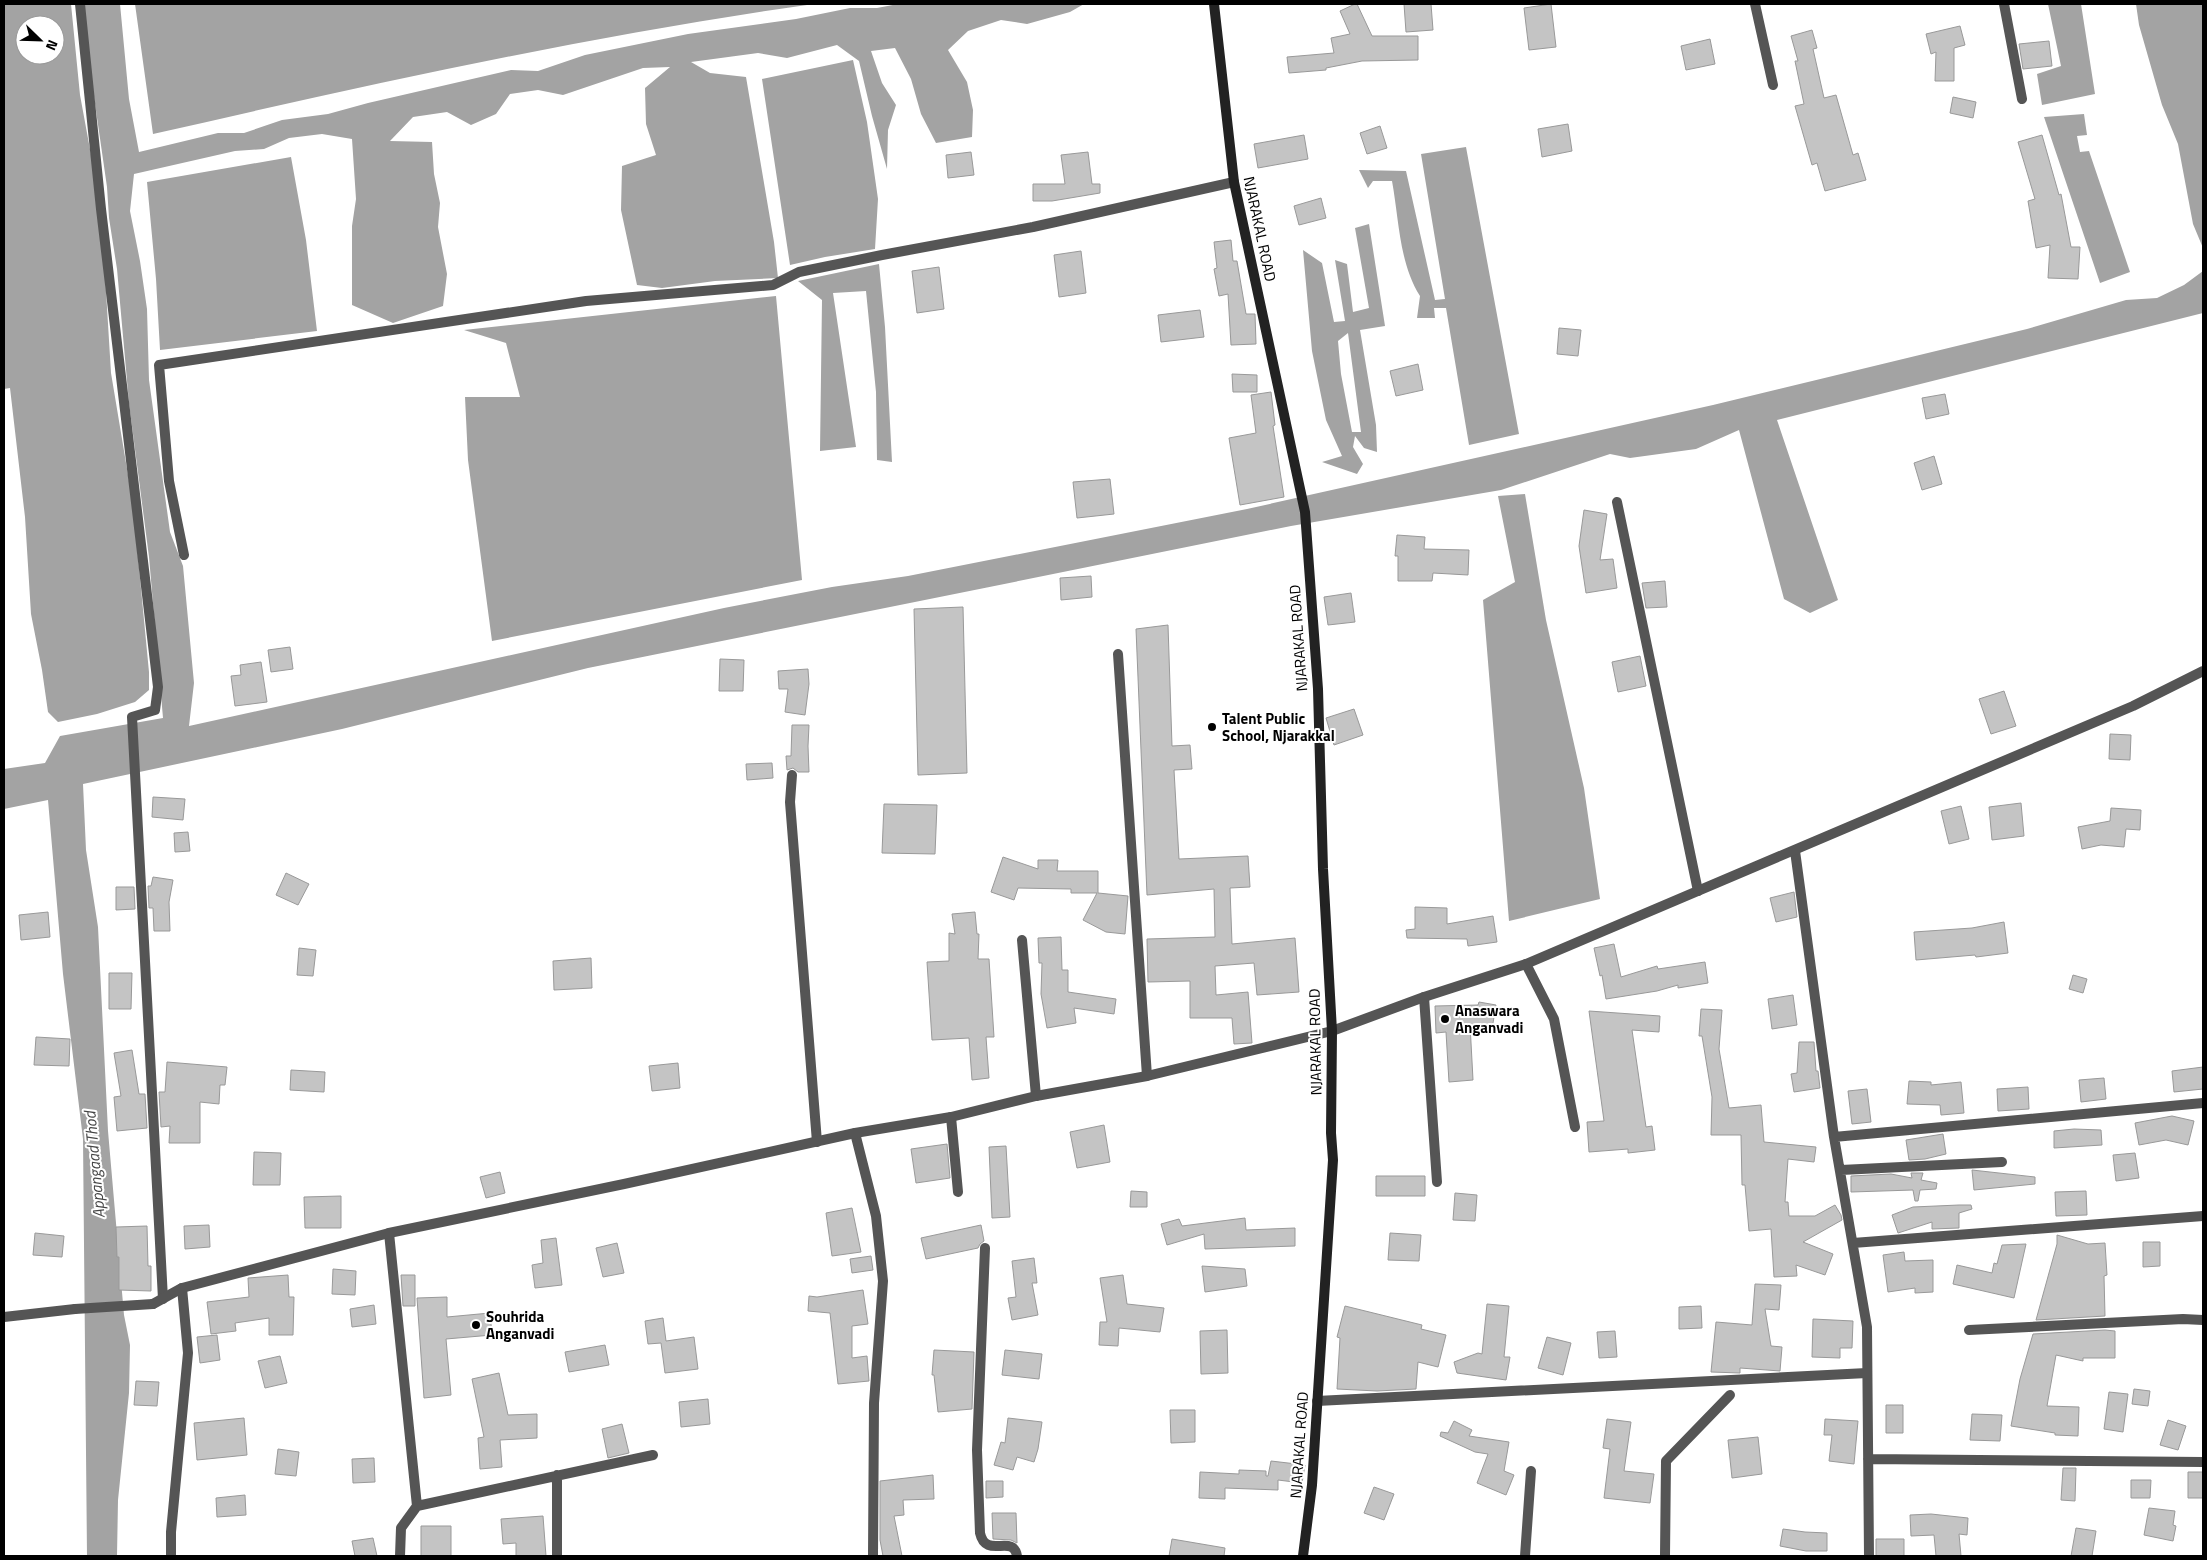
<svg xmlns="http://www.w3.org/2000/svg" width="2207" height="1560" font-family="'Titillium Web',sans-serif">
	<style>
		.water { fill: #a3a3a3; fill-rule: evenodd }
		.building { fill: #c4c4c4; stroke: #999 }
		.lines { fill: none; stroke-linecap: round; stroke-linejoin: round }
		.minor { stroke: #555; stroke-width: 10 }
		.tertiary { stroke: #555; stroke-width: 10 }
		.secondary { stroke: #222; stroke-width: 10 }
		.poi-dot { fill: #000; stroke: #fff; stroke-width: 2 }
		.labels { text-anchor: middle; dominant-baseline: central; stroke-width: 4; stroke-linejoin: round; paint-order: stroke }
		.street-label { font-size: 15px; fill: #000; stroke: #fff }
		.poi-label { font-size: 15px; font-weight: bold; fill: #000; stroke: #fff; text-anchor: start }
		.water-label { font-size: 16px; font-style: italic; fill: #444; stroke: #fff }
	</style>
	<rect width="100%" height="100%" fill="#fff"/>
	<path class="water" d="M4,4H71L80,95L101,209L111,373L133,505L149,672V690L135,702L97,714L58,722L48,712L42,670L31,614L25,517L10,388L4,389ZM25,25H55V55H25Z
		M83,4H120L129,99L139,152L218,133H244L282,120L328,114L368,103L511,70L538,71L585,55L688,34L796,19L850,8H877L898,4H1084L1070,12L1027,24L1001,20L968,31L948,50L967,82L973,110L972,137L936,143L921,114L911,79L895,48L871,51L882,83L896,105L888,130L887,169L872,116L859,61L837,45L787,58L758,53L691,62L710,73L746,77L774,242L778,278L715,281L662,288L637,285L621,210L622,166L656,155L646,124L645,88L670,67L643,68L563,95L538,90L510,94L496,114L471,125L447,112L413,117L390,141L432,142L434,174L440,203L438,227L447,274L443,306L393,323L352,305V226L356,199L352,139L322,134L289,138L264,149L235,151L134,174L130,211L140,261L147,309L149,380L170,532L183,566L194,683L189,726L724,608L832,587L908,576L1247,509L1713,405L2027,329L2126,300L2157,298L2184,285L2203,271V313L1777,420L1838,600L1810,613L1784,599L1739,430L1696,449L1630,458L1610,454L1501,490L1291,526L588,668L342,729L83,784L86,850L98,927L108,1131L124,1315L130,1345L129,1393L118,1500L117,1556H87L83,1139L63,974L48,800L4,809V769L45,763L60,736L163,718L149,557L129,403L117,269L109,218L107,187L90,69Z
		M135,4H814C592,35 372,84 153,134Z
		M2048,4H2081L2095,94L2042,105L2037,74L2061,66Z
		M2136,4H2203V248L2193,224L2178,144L2162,105L2139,25Z
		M853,60L867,122L878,199L875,249L825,257L790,265L762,79Z
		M2084,114L2087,135L2077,136L2080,152L2089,151L2130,272L2100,283L2044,117Z
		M1466,147L1519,434L1469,445L1446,308H1434L1435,318H1417L1420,296C1399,263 1399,219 1392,181H1373L1368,188L1359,170L1406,171L1435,300L1445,299L1421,154Z
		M291,157L306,240L317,331L160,350L156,279L147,182Z
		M1369,224L1385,326L1360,330L1376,425L1377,452L1364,448L1355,436L1353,447L1363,464L1357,474L1322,462L1342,456L1326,420L1312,351L1303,250L1322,263L1334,322L1345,321L1335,260L1347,264L1353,312L1369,308L1355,228ZM1348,333L1361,432H1352L1341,374L1338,341Z
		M879,264L885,327L892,462L877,460L876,392L866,291L833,293L856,447L820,451L822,300L798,281Z
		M776,296L802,580L492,641L468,460L465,397H520L506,343L464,330Z
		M1525,494L1546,620L1584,788L1600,899L1509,921L1483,600L1515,582L1498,496Z"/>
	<path class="building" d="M1355,4H1357L1372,36H1418V60L1362,61L1326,68V70L1289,73L1287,57L1334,53L1331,38L1350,34L1340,11Z
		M1404,4H1431L1433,30L1406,32Z
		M1551,4L1556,47L1529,50L1524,8Z
		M1960,26L1965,45L1954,48V81H1935L1936,52L1931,54L1926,34Z
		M1812,30L1817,48L1813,49L1824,98L1836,95L1853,155L1858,153L1866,180L1825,191L1817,163L1812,165L1795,106L1804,104L1795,61H1798L1791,36Z
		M1710,39L1715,64L1686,70L1681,46Z
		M2049,41L2052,66L2023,69L2019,44Z
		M1953,97L1976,102L1973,118L1950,113Z
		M1568,124L1572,151L1542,157L1538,129Z
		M1380,126L1387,148L1367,154L1360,133Z
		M1304,135L1308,159L1258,168L1254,144Z
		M2042,135L2059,195L2061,194L2071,247H2080L2078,279L2048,278L2050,245L2036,248L2028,201L2035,199L2018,142Z
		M971,152L974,175L948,178L946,155Z
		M1088,152L1092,184H1100V193L1052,201H1033V184H1065L1061,155Z
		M1321,198L1326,218L1299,225L1294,206Z
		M1231,240L1233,261H1237L1246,314H1255L1256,344L1231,345L1228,294L1219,296L1214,269L1217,268L1214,242Z
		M1081,251L1086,293L1059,297L1054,255Z
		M939,267L944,309L917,313L912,271Z
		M1200,310L1204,337L1161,342L1158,315Z
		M1559,328L1581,330L1578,356L1557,354Z
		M1418,364L1423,390L1396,396L1390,371Z
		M1232,374L1257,375V392H1233Z
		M1271,392L1275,425L1273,426L1284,497L1240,505L1229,438L1256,433L1251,395Z
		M1945,394L1949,414L1926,419L1922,398Z
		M1934,456L1942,484L1922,490L1914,463Z
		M1110,479L1114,514L1077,518L1073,482Z
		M1584,510L1607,514L1600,560L1613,559L1617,588L1586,593L1579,546Z
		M1397,535L1425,537L1424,549L1469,550L1468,575L1433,573L1432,581H1398V556H1395Z
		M1091,576L1092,597L1061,600L1060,578Z
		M1665,581L1667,607L1646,608L1642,583Z
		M1351,593L1355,622L1328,625L1324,597Z
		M963,607L967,773L918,775L914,609Z
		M1168,625L1172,746L1190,745L1192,769L1174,770L1179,859L1248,856L1250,887L1230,888L1232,944L1295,938L1299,992L1257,995L1254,963L1215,966L1216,995L1248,992L1252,1043L1234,1044L1232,1018H1190V981L1148,982L1147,939L1215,937L1214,889L1147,895L1136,629Z
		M290,647L293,669L271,672L268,650Z
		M1640,656L1646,686L1618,692L1612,662Z
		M720,659L744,660L743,691H719Z
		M261,662L267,702L235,706L231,676L241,675L240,665Z
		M808,669L809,684L805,715L785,712L788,689H779L778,671Z
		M2004,691L2016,726L1991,734L1979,699Z
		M1354,709L1363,735L1334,745L1326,718Z
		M792,725H809L808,746L809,772H798L793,768L787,770L786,756H791Z
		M2110,734L2131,735L2130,760L2109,759Z
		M772,763L773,778L747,780L746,764Z
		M153,797L185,799L183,820L152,817Z
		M2021,803L2024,836L1992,840L1989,807Z
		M884,804L937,805L935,854L882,853Z
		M1961,806L1969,839L1949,844L1941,811Z
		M2111,808L2141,810L2140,830L2126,829L2124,847L2101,845L2082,849L2078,827L2110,821Z
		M188,832L190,851L175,852L174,833Z
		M1003,857L1038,869V860H1058L1057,871H1098V893L1128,896L1125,934L1106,932L1083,920L1097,893H1071V889L1018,888L1014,900L991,892Z
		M286,873L309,884L298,905L276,895Z
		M153,877L173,880L169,902L170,931H154L153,908H149L148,886H151Z
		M116,887H134L135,909L116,910Z
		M1794,892L1797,917L1776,922L1770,898Z
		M1415,907L1447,908V924L1493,916L1497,942L1468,946L1467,939L1407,938L1406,930L1415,929Z
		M48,912L50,937L21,940L19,915Z
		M975,912L977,934H979L978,959H989L994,1037H986L989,1078L972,1080L969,1038L932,1040L927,962L949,961V933L955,934L952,914Z
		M2004,922L2008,953L1976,957L1975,955L1916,960L1914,932L1972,928Z
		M1061,937L1062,970H1068V992L1116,999L1114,1014L1074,1008L1076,1023L1047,1028L1041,994L1042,963H1039L1038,938Z
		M1614,944L1621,977L1657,966L1658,969L1705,962L1708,983L1678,988V985L1657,991L1606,999L1602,975L1600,976L1594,948Z
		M299,948L316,950L313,976L297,975Z
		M591,958L592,988L554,990L553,961Z
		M109,973H132L131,1009H109Z
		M2073,975L2087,979L2083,993L2069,989Z
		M1793,995L1797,1025L1772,1029L1768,999Z
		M1479,1002L1496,1005L1492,1029L1470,1024L1473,1080L1449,1082L1446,1032L1436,1033L1435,1006L1478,1005Z
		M1701,1009L1722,1010L1719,1049L1729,1108L1761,1105L1764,1142L1816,1147L1814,1162L1788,1159L1785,1202H1788L1789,1216H1815L1835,1205L1841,1215L1842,1220L1803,1242L1833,1254L1825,1275L1796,1265L1797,1276L1774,1277L1771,1229L1749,1231L1745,1185H1742L1741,1135H1711L1712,1097L1702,1036H1699Z
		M1589,1011L1660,1016L1659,1032L1632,1030L1646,1127L1652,1126L1655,1150L1628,1153V1149L1589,1152L1587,1122L1604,1121Z
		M36,1037L70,1039L69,1066L34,1065Z
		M1799,1042H1814L1816,1071H1818L1820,1088L1794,1092L1791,1074L1797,1073Z
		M132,1050L139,1094H145L147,1128L117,1131L114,1097L121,1096L114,1053Z
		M167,1062L227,1067L225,1085H220L219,1104L200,1102V1143H169L170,1126L161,1127L159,1092H165Z
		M678,1063L680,1088L652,1091L649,1066Z
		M2203,1067V1089L2174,1092L2172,1071Z
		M291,1070L325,1072L324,1092L290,1090Z
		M2104,1078L2106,1099L2081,1102L2079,1080Z
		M1909,1081L1931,1082V1085L1961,1082L1964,1113L1941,1115L1940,1105L1907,1104Z
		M2028,1087L2029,1109L1998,1111L1997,1089Z
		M1867,1089L1871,1122L1852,1124L1848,1091Z
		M2172,1116L2194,1121L2188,1145L2166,1140L2139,1145L2135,1123Z
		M1104,1125L1110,1162L1077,1168L1070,1132Z
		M2074,1129L2101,1130L2102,1145L2054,1148V1131Z
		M1943,1134L1946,1154L1925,1159L1909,1160L1906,1140Z
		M947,1144L950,1178L916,1183L911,1149Z
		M1006,1146L1010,1217L992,1218L989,1147Z
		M254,1152L281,1153L280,1185H253Z
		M2135,1153L2139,1178L2116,1181L2113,1155Z
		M1972,1170L2035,1177V1184L1974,1190Z
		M500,1172L505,1193L486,1198L480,1177Z
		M1911,1173H1923L1921,1180L1937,1183L1936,1189L1920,1190L1918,1201H1915L1913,1190L1851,1192V1176L1891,1174L1912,1178Z
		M1376,1176H1425V1196H1376Z
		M1131,1191L1147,1192V1207H1130Z
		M2086,1191L2087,1215L2056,1216L2055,1192Z
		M1455,1193L1477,1195L1475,1221L1453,1220Z
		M341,1196V1228H305L304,1197Z
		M1959,1205H1971L1972,1209L1959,1213V1228L1932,1229V1222L1898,1233L1892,1215L1913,1207Z
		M852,1208L861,1252L832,1256L826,1213Z
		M1245,1218L1246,1230L1295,1228V1246L1205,1249L1204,1234L1167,1245L1161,1224L1179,1219L1182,1226Z
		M209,1225L210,1247L185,1249L184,1226Z
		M981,1225L984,1241L980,1244L978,1248L926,1259L921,1238Z
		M147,1226L148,1266H151V1291L119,1290V1257H117L116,1227Z
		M35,1233L64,1236L62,1257L33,1255Z
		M1390,1233L1421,1235L1419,1261L1388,1260Z
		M2057,1235L2088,1244L2105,1243L2107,1275L2104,1276L2105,1316L2036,1320L2057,1244Z
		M556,1238L562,1285L535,1288L532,1265L543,1263L541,1240Z
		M2143,1242H2160V1266L2143,1267Z
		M617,1243L624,1273L603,1277L596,1248Z
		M2026,1244L2014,1298L1953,1284L1957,1265L1992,1273L1994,1263L1997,1264L2002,1245Z
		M1904,1252L1905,1261L1933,1260V1292L1915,1293V1288L1888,1292L1883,1255Z
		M871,1256L873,1270L852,1273L850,1259Z
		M1034,1258L1037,1283H1032L1038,1315L1012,1320L1008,1298L1016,1297L1012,1261Z
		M1202,1266L1245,1269L1247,1286L1205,1292Z
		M333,1269L356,1271L355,1295L332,1294Z
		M288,1275L289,1297H294L293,1335H269V1318L235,1323L236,1331L211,1334L207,1302L249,1297L248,1278Z
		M401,1275H415V1306H403Z
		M1123,1275L1127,1304L1164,1308L1160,1332L1119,1328L1118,1346L1099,1345L1100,1322H1107L1100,1278Z
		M1755,1284L1781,1285L1779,1310L1765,1309L1771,1346L1782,1347L1780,1371L1740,1368V1373L1711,1372L1716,1322L1752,1325Z
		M863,1290L868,1324L852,1326V1358L867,1356L869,1381L838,1384L830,1313L808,1311L809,1296L817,1297Z
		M447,1297V1317L490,1313L492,1335L446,1339L451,1395L424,1398L417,1298Z
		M1487,1304L1509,1306L1504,1357H1510L1506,1380L1457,1373L1454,1362L1478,1353L1482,1354Z
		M374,1305L376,1324L352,1327L350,1309Z
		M1345,1306L1422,1325L1421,1329L1446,1335L1438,1367L1418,1362L1416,1389L1377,1391L1337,1389L1340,1338L1337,1337Z
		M1701,1306L1702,1328L1679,1329V1307Z
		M663,1318L666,1341L694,1337L698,1369L665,1373L661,1343L648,1344L645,1321Z
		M1813,1319L1853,1321L1852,1348H1840V1358L1812,1357Z
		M1227,1330L1228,1373L1201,1374L1200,1331Z
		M2105,1330L2115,1331V1358H2083V1361L2056,1355L2047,1406L2079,1407L2078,1436L2055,1435V1433L2011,1426L2020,1379L2033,1334Z
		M1615,1331L1617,1357L1599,1358L1597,1332Z
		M217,1335L220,1360L200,1363L197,1337Z
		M1547,1337L1571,1343L1563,1375L1538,1368Z
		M605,1345L609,1365L569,1372L565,1352Z
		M934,1350L974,1352L972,1409L938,1412L934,1375H932Z
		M1005,1350L1042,1354L1039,1379L1002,1375Z
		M280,1356L287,1383L265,1388L258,1361Z
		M499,1373L508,1415L537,1414V1438L500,1440L502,1467L480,1469L478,1438L484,1437L472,1379Z
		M136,1381L159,1382L157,1406L134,1405Z
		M2134,1389L2150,1391L2148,1406L2132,1404Z
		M2109,1392L2128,1394L2123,1432L2104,1429Z
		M708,1399L710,1424L681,1427L679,1402Z
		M1886,1405H1903V1433H1886Z
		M1170,1410H1195V1442L1171,1443Z
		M1972,1414L2002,1415L2000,1441L1970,1440Z
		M244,1418L247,1455L197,1460L194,1423Z
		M1008,1418L1042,1422L1038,1449L1034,1462L1017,1457L1013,1470L994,1465L1001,1442L1005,1443Z
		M1607,1419L1631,1422L1624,1471L1654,1474L1650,1503L1604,1498L1610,1449L1603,1448Z
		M1825,1419L1858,1421L1854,1464L1829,1461L1832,1435H1824Z
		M2168,1420L2186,1426L2178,1450L2160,1445Z
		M1454,1421L1472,1430L1469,1436L1509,1442L1504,1471L1514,1475L1506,1495L1477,1483L1488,1454L1475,1452L1440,1436L1441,1432L1448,1433Z
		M622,1424L629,1453L608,1458L602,1429Z
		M1758,1437L1762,1474L1732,1478L1728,1440Z
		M278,1449L299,1452L296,1476L275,1474Z
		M374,1458L375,1482L353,1483L352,1459Z
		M1271,1461L1305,1465L1302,1483L1278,1480V1490L1225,1488V1499L1199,1498L1200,1472L1239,1474V1470L1266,1471V1476H1268Z
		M2063,1468H2076L2075,1501L2061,1500Z
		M2188,1472H2203V1498H2188Z
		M933,1475L934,1499L903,1500L904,1515L894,1516L902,1556H883L880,1540V1481Z
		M2131,1480H2151L2150,1498H2131Z
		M986,1481H1003V1497L986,1498Z
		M1374,1487L1394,1494L1384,1520L1364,1513Z
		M245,1495L246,1515L217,1517L216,1498Z
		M2149,1508L2175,1511L2173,1525L2176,1526L2173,1541L2144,1535Z
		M992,1513H1016L1017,1543L1011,1540L993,1539Z
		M1931,1514L1968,1518L1967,1535L1959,1534L1961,1556H1936L1934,1535L1911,1536L1910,1515Z
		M543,1516L546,1556H516V1543L503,1544L501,1519Z
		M421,1526H451V1556H421Z
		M2076,1528L2096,1531L2092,1556H2071Z
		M1783,1529L1805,1532L1827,1533V1551H1806L1780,1546Z
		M373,1538L377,1556H355L352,1541Z
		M1172,1539L1225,1548L1224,1556H1169Z
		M1876,1539H1904V1556H1876Z"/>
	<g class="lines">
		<path class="minor" d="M80,4L101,209L158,687L155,710L132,717L163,1299
			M1755,4L1773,85
			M2004,4L2022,99
			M1617,502L1698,891
			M184,555L169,481L159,365L586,301L773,285L799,272L882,255L1033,227L1234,182
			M1118,654L1147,1076
			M792,775L790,802L817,1142
			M1795,851L1834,1137L1867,1327L1869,1556
			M1022,940L1036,1096
			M1526,964L1554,1019L1575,1127
			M1424,997L1437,1182
			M951,1117L958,1192
			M855,1133L876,1216L883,1281L874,1403L873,1556
			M1834,1137L2203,1103
			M1841,1170L2002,1162
			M389,1233L417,1506L653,1455
			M1853,1243L2203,1216
			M985,1248L977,1450L980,1533C986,1560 1013,1533 1017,1556
			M75,1309L153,1304
			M1969,1330L2183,1319L2203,1320
			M1317,1401L1867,1373
			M1868,1459L2203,1462
			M171,1556V1532L188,1353L182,1288
			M400,1556L401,1528L417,1506
			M557,1556V1475
			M1525,1556L1531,1471
			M1665,1556L1666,1461L1730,1395"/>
		<path class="tertiary" d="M153,1304L182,1288L389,1233L624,1184L855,1133L951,1117L1036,1096L1147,1076L1332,1031L1424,997L1526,964L2133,706L2203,671
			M4,1317L75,1309"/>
		<path class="secondary" d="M1214,4L1234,182L1305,512L1318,689L1323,869L1332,1031L1331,1133L1333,1160L1312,1485L1303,1556"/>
	</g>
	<g class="poi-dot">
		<circle cx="1212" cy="727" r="5"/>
		<circle cx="1445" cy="1019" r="5"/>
		<circle cx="476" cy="1325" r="5"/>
	</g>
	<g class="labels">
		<g class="street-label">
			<text transform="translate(1260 229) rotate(78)">NJARAKAL ROAD</text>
			<text transform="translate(1298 638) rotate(-94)">NJARAKAL ROAD</text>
			<text transform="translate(1315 1042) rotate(-91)">NJARAKAL ROAD</text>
			<text transform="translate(1299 1445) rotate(-86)">NJARAKAL ROAD</text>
		</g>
		<g class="poi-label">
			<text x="1222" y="718">Talent Public<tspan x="1222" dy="17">School, Njarakkal</tspan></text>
			<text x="1455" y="1010">Anaswara<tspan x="1455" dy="17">Anganvadi</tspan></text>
			<text x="486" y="1316">Souhrida<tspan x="486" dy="17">Anganvadi</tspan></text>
		</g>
		<g class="water-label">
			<text transform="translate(94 1165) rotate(-95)">Appangaad Thod</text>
		</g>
	</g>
	<rect width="2207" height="1560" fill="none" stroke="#000000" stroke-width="10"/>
	<g transform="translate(40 40) rotate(113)"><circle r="24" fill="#ffffff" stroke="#999999"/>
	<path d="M0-4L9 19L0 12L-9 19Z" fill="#000000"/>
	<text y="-8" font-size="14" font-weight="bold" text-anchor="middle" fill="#000000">N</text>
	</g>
</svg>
